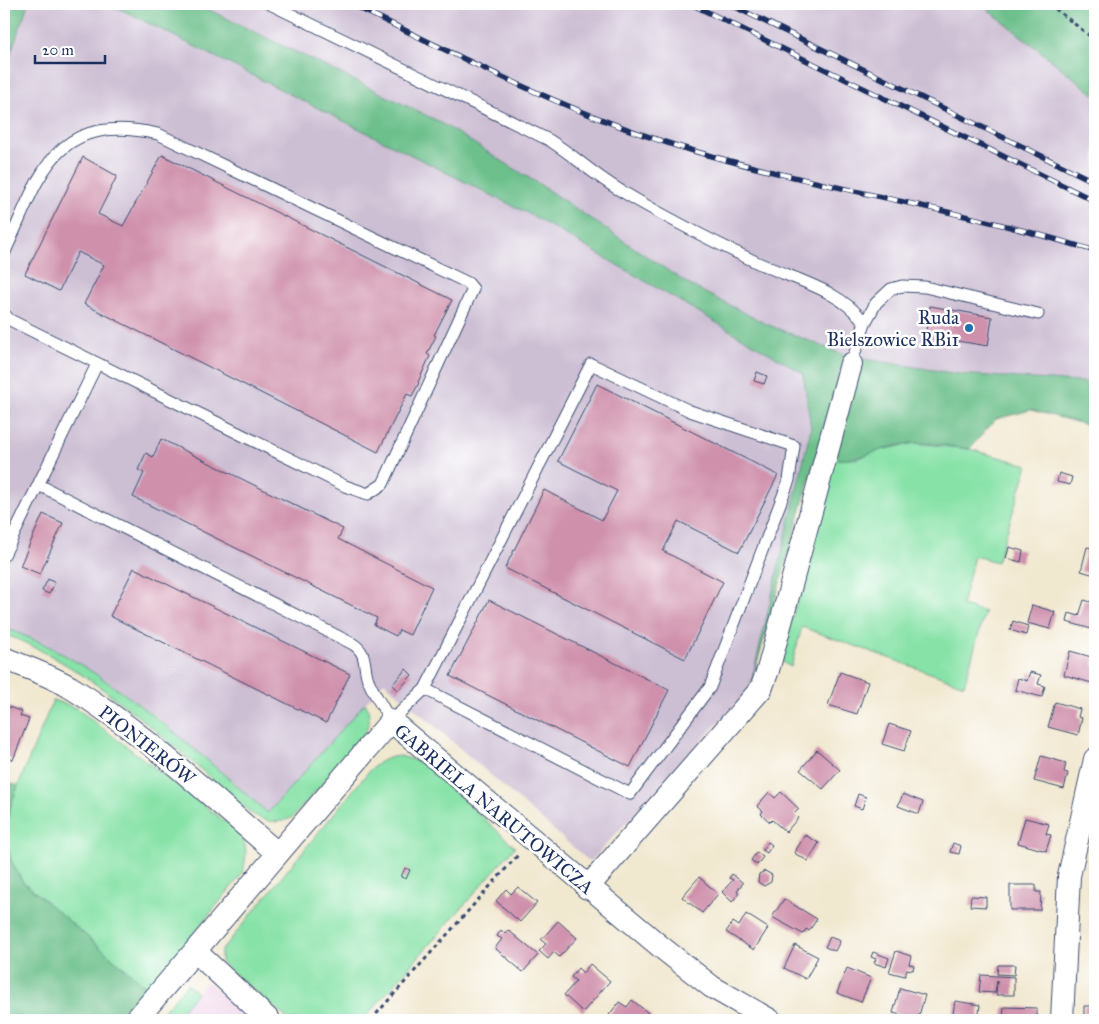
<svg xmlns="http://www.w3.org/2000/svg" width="1099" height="1024" font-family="'IM FELL Great Primer',serif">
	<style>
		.built { fill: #eed0e7 }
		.industrial { fill: #ccbed3 }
		.green { fill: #87e2a7; stroke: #518882 }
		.forest { fill: #6dc08c; stroke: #447875 }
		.building { fill: #cf90ab }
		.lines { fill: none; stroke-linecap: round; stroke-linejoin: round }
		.service-casing { stroke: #3b4b6f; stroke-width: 13 }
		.minor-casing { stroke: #3b4b6f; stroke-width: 24 }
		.path { stroke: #3b4b6f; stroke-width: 3; stroke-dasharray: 4 4; stroke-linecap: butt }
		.service { stroke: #fff; stroke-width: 11 }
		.minor { stroke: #fff; stroke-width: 22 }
		.rail-casing { stroke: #1b2f5e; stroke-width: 5.5 }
		.rail { stroke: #fff; stroke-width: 4; stroke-dasharray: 11; stroke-linecap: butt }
		.poi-dot { fill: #1f6fb2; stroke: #fff; stroke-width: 2 }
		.labels { text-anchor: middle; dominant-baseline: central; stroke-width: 5; stroke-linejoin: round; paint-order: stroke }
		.poi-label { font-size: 19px; fill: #1b2f5e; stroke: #fff; text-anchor: end }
		.street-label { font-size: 19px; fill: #1b2f5e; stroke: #fff }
	</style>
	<rect width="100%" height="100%" fill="#fff"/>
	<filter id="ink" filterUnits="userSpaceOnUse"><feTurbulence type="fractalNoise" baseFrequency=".02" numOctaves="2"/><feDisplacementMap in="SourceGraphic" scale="10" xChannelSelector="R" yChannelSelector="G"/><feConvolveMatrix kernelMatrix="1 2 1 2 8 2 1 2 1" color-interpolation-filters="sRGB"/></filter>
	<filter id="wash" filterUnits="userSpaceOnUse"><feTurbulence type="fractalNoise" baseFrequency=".0096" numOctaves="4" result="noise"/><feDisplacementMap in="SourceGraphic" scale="20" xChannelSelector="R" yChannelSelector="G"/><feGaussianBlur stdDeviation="1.12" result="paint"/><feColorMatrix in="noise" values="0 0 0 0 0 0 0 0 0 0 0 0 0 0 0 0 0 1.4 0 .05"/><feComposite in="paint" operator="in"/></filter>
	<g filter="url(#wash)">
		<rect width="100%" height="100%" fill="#f1e8d0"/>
		<path class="built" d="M207,981L250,1020H173Z"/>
		<path class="industrial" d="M28,4H110L533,216L803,373L811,428L750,688L590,862L384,682L268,813L157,717L106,680L53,648L5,628L4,72Z
			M197,4H981L1095,95V383L958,374L859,358L845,355L766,324L688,284L542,186L438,121Z"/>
		<path class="green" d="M915,443L969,449L1028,465L997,562L974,556L962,606L985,612L964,685L802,627L791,667L782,662L830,459H856L876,451Z
			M4,625L5,628C22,635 39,641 54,649C134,693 200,754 268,813L365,703C373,716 369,725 363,737L293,817C278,825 265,822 251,813C179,752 92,666 4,634Z
			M53,700L76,708L235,829C249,842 247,857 242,874L149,989L23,882L7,853L5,832L9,808Z
			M401,756L424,764L515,847L363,1020H289L221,962V951L369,771C380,761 386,757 401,756Z
			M187,984L197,993L173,1020H156Z"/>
		<path class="forest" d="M4,4H28L9,58L4,46Z
			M110,4H197L438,121L542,186L688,284L766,324L845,355L750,688L811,428L803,373L533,216Z
			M981,4H1095V95Z
			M859,358L958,374L1095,383V427L1031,410L996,419L969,449C951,447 932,442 914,443C883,445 863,462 830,459Z
			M4,780L18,786C3,824 0,847 23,882L149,989L122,1020H4Z"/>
		<g id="blocks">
			<path class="building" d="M162,155L452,300L434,335L436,336L427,354L430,356L418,382L419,383L412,396L407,394L378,452L84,304L104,265L78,252L59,291L25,274L83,157L117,176L98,214L123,226Z
				M930,306L992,317L988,346L945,339L944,346L924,343Z
				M757,372L767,376L764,384L754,381Z
				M597,384L778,475L739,552L678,521L663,551L723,582L685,659L505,568L544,490L602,520L617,491L558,461Z
				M161,439L343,529L338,539L432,587L410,635L399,630L396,636L374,625L377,618L133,497L144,473L138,470L146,453L153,457Z
				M1059,473L1072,477L1070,485L1057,482Z
				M43,514L63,523L40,574L20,566Z
				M1009,547L1023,551L1021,562L1006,558Z
				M1087,547L1095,549V575L1081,571Z
				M134,568L350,674L326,723L110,616Z
				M48,579L55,583L49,594L42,591Z
				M489,600L669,690L630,767L450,676Z
				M1084,600L1095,603V630L1067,622L1069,613L1079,616Z
				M1032,605L1055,612L1050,629L1027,623Z
				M1013,621L1028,626L1026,635L1010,630Z
				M1070,651L1095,658L1093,665L1095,666V672L1092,683L1064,675Z
				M406,669L412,675L398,691L392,685Z
				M840,672L868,682L857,714L828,705Z
				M1030,672L1041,675L1038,684L1045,686L1042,697L1015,690L1018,678L1027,681Z
				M1055,702L1080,709L1078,717L1082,718L1078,735L1048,727Z
				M4,705L22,712L20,716L29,719L13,760L4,756Z
				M889,724L911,731L904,751L882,744Z
				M817,750L840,770L823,789L800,770Z
				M1041,756L1066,763L1064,772L1068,773L1064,789L1034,781Z
				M769,792L775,798L781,792L799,809L794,814L798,818L786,832L772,820L770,822L761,814L763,811L757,806Z
				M858,794L866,797L862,809L854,806Z
				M903,794L923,802L919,814L898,806Z
				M1025,818L1049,824L1046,834L1051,835L1046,851L1018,843Z
				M805,835L819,843L808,861L794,853Z
				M768,842L772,845L767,853L762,850Z
				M953,843L961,846L959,854L950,852Z
				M757,852L763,857L757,865L751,860Z
				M405,868L410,870L406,879L401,877Z
				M765,871L772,875L771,882L764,886L758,882L759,874Z
				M732,874L743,883L737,891L739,893L732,902L722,892L733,880L729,878Z
				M699,877L718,894L702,913L682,897Z
				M1010,885H1036V892H1041L1040,910H1010Z
				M518,887L537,903L520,922L496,901L506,889L511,894Z
				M971,896L986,897V907L970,906Z
				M784,899L817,919L809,931L806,929L803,934L772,917Z
				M746,914L768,928L754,950L726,932L733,922L739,926Z
				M558,921L577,938L559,957L554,952L548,959L539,951L546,944L541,940Z
				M501,930L505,934L508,930L538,955L523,972L495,948L502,939L497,936Z
				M830,937L840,941L835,951L825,947Z
				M795,945L818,957L806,979L784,968Z
				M896,951L911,956L909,964L914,965L913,970L907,969L905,976L889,972Z
				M873,952L889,958L886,967L874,963L876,959L871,957Z
				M590,964L610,981L583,1012L564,995L576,981L571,977L578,968L583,973Z
				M998,965H1015L1014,975L997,974Z
				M847,968L871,978L861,1002L837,993Z
				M981,975L1014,977V995H996L997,981L995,993L979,992Z
				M900,988L925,995L918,1019L893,1013Z
				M632,1000L652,1016L649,1020H616L609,1015L619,1002L627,1007Z
				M955,1001L980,1005L978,1020H952Z
				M1084,1006H1095V1020H1084Z
				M1004,1007L1037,1008V1020H1003Z"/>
		</g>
	</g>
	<g filter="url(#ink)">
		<use href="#blocks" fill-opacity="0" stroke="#3b4b6f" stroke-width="1"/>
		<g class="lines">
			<g class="service-casing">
				<path id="service" d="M270,4L549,140C575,156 596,177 623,192C665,217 710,240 754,261C791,279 839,288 865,323
					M4,254C40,176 52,111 158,134L468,283L473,289L383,484L368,494L345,486L10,320L4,314
					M851,364L865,323L876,303L891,289L902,286L925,287L1038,314
					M39,485L353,644C369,654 362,667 369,682C375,696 384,709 391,721L425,689L591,364L690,411L794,446L789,480L710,687L630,794L425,689
					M4,555L97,364"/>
			</g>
			<g class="minor-casing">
				<path id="minor" d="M4,658C25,667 49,675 70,687C145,733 210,796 277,853
					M587,888L761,689L768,670L851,364
					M195,951L269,1020
					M136,1020L391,721L661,947L712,987L770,1020
					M1062,1020L1069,876L1095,759"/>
			</g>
			<path class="path" d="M1049,4L1095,40
				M371,1020L518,855"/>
			<use href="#service" class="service"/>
			<use href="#minor" class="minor"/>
			<g class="rail-casing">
				<path id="rail" d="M351,4C458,56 564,111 677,146C815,188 958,208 1095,251
					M691,4L1095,201
					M729,4L1095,182"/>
			</g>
			<use href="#rail" class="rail"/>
		</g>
	</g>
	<circle class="poi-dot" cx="969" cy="328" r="5"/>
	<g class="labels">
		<g class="poi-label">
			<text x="959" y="317">Ruda<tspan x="959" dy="22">Bielszowice RBi1</tspan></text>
		</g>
		<g class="street-label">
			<text transform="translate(147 745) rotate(38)">PIONIERÓW</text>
			<text transform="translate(494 809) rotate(40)">GABRIELA NARUTOWICZA</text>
		</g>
	</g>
	<rect width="1099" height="1024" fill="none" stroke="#fff" stroke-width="20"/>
	<path d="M35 55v8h70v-8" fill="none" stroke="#1b2f5e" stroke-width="2.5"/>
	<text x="42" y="55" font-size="15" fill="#1b2f5e" stroke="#ffffff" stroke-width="4" paint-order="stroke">20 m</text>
</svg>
